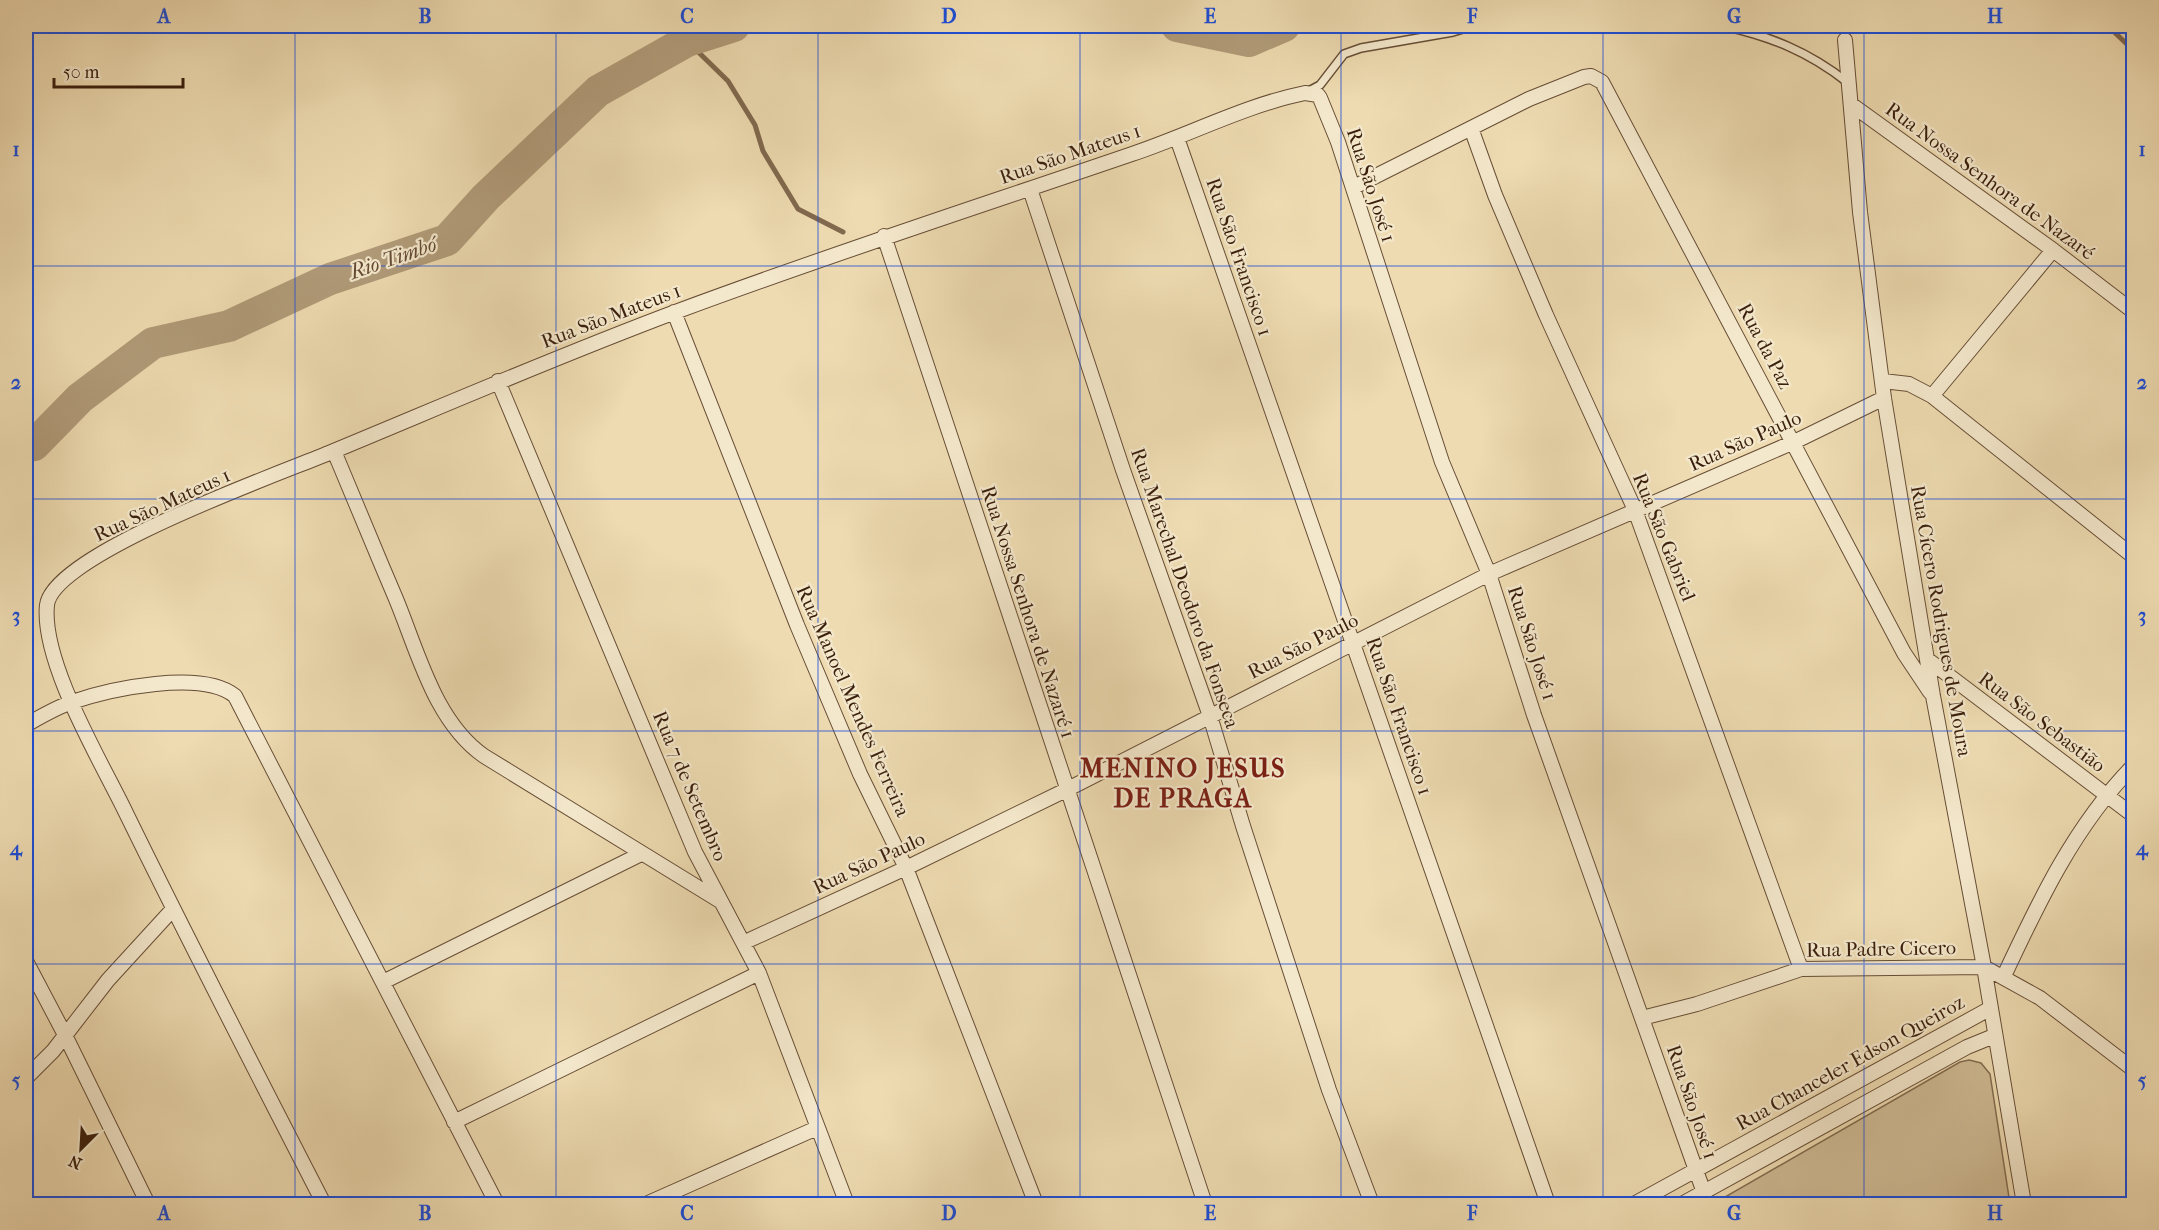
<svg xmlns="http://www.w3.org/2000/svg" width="2159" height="1230" font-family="'IM FELL French Canon',serif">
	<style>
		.park { fill: #cfbb95; stroke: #846d51; stroke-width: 1.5 }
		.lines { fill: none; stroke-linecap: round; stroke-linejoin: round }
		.stream { stroke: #81694e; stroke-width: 5 }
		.river { stroke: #b19b79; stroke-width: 32 }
		.service-casing { stroke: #674e36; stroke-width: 10 }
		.minor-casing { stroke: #674e36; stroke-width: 16 }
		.service { stroke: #f4e8cc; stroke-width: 7 }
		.minor { stroke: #f4e8cc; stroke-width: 14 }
		.grid { fill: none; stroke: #1d4ed8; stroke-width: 1.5; stroke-opacity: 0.55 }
		.labels { text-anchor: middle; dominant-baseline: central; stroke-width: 4.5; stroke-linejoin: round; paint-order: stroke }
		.street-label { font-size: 20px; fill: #3a1f0d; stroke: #f4e8cc }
		.water-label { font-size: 21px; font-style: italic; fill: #644a33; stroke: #f4e8cc }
		.district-label { font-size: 26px; font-weight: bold; letter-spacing: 1.5px; fill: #7a1f14; stroke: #f4e8cc }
		.neatline { fill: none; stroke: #1d4ed8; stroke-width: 2 }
		.grid-label { font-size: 20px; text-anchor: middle; font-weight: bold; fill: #1d4ed8 }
	</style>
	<rect width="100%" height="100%" fill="#eedbb1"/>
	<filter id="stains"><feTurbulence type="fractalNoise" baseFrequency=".00333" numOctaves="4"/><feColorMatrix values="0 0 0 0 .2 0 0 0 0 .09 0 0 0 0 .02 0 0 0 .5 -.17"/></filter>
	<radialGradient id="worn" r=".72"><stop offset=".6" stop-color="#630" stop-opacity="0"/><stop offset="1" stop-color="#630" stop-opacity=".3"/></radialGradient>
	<path class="park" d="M1969,1060L1981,1063L1990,1074L2010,1204H1719L1718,1201L1960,1062Z"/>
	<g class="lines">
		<path class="stream" d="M2108,26L2134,51
			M687,41L728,81L755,125L763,151L798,209L843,232"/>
		<path class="river" d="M1177,26L1249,41L1284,26
			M26,446L34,445L80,398L153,343L229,326L330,279L447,240L486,197L598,91L687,41L734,26"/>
		<g class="service-casing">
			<path id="service" d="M1723,26C1770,36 1809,52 1847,82
				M1307,92L1320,85L1344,54L1361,48L1453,32L1473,26"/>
		</g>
		<g class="minor-casing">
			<path id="minor" d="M1845,40L1860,212L1884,398L1933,696L1984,967L2024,1204
				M1852,105L2053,250L2134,312
				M1471,128L1495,195L1546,315L1635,510L1801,969
				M1177,138L1548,1204
				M1354,187L1529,99L1584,77L1591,76L1602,82L1904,653L1930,692
				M1030,189L1123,470L1210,716L1243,826L1329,1090L1372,1204
				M884,236L1205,1204
				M674,312L797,625L860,774L906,868L1036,1204
				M498,381L695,852L759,973L847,1204
				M1883,381L1909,384L1932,396L2134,557
				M1932,396L2053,250
				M334,451C355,501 375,550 396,599C418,652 435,722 484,756L720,901
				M1927,659L2134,816
				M26,725C40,717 55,708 72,702C110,689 202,669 235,696L497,1204
				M745,942L906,868L1066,790L1489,574L1794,442L1884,398
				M26,961L65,1035L148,1204
				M2004,976C2039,901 2075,825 2134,765
				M383,982L641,854
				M1642,1018L1697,1004L1801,969L1984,967L2040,998L2134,1070
				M26,1078L53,1051L108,980L173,909
				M454,1122L759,973
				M324,1204C257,1074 190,944 126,813C101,761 41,662 47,605C53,554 279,474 329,453C445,405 560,355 678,311C828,255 980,206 1132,154C1189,135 1246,105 1305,93L1318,95L1320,98L1338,142L1442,462L1489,574L1534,715L1708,1204
				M646,1204L817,1128
				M1634,1204L1991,1008
				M1682,1204L1967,1047L1994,1036"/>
		</g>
		<use href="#service" class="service"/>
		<use href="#minor" class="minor"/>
	</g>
	<path class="grid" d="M295,26V1204M556,26V1204M818,26V1204M1080,26V1204M1341,26V1204M1603,26V1204M1864,26V1204M26,266H2134M26,499H2134M26,731H2134M26,964H2134"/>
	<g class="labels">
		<g class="street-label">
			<text transform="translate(1070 154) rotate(-19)">Rua São Mateus 1</text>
			<text transform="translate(1990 181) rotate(36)">Rua Nossa Senhora de Nazaré</text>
			<text transform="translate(1371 185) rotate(72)">Rua São José 1</text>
			<text transform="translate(1239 257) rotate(71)">Rua São Francisco 1</text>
			<text transform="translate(611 316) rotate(-21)">Rua São Mateus 1</text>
			<text transform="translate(1765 346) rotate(62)">Rua da Paz</text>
			<text transform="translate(1745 441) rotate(-24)">Rua São Paulo</text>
			<text transform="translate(162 505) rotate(-25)">Rua São Mateus 1</text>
			<text transform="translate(1664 537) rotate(68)">Rua São Gabriel</text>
			<text transform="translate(1185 588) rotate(71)">Rua Marechal Deodoro da Fonseca</text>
			<text transform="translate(1028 612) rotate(72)">Rua Nossa Senhora de Nazaré 1</text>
			<text transform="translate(1941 621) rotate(80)">Rua Cícero Rodrigues de Moura</text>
			<text transform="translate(1532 643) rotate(72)">Rua São José 1</text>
			<text transform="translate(1303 646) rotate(-27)">Rua São Paulo</text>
			<text transform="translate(853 701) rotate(66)">Rua Manoel Mendes Ferreira</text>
			<text transform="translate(1399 716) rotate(71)">Rua São Francisco 1</text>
			<text transform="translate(2042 722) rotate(37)">Rua São Sebastião</text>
			<text transform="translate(690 786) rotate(67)">Rua 7 de Setembro</text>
			<text transform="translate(869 863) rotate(-25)">Rua São Paulo</text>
			<text transform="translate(1881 949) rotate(-1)">Rua Padre Cicero</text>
			<text transform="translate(1850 1063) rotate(-29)">Rua Chanceler Edson Queiroz</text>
			<text transform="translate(1692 1102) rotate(71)">Rua São José 1</text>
		</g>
		<g class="water-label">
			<text transform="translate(393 258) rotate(-19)">Rio Timbó</text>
		</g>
		<g class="district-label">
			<text x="1183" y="768">MENINO JESUS<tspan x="1183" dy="30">DE PRAGA</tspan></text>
		</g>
	</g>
	<rect width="2159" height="1230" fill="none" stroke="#eedbb1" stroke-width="66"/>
	<g transform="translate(81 1149) rotate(204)" stroke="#f4e8cc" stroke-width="4.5" paint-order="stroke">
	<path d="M0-4.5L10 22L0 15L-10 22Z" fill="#3a1f0d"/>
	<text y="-9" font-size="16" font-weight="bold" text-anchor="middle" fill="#3a1f0d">N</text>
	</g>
	<path d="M54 78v9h129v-9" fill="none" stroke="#3a1f0d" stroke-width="3"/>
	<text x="63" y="78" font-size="18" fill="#3a1f0d" stroke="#f4e8cc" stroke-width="4.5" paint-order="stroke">50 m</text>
	<rect x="33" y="33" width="2093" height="1164" class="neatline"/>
	<g class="grid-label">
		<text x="164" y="23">A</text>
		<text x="425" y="23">B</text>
		<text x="687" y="23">C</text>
		<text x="949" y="23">D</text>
		<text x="1210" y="23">E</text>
		<text x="1472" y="23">F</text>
		<text x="1734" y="23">G</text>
		<text x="1995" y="23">H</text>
		<text x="16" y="156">1</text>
		<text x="2142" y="156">1</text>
		<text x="16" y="389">2</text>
		<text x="2142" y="389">2</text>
		<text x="16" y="622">3</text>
		<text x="2142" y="622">3</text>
		<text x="16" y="855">4</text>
		<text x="2142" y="855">4</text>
		<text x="16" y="1087">5</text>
		<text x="2142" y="1087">5</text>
		<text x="164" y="1220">A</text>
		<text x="425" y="1220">B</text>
		<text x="687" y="1220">C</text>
		<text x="949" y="1220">D</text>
		<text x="1210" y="1220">E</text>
		<text x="1472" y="1220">F</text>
		<text x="1734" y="1220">G</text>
		<text x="1995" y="1220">H</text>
	</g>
	<rect width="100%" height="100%" filter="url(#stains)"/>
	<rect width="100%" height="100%" fill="url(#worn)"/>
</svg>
